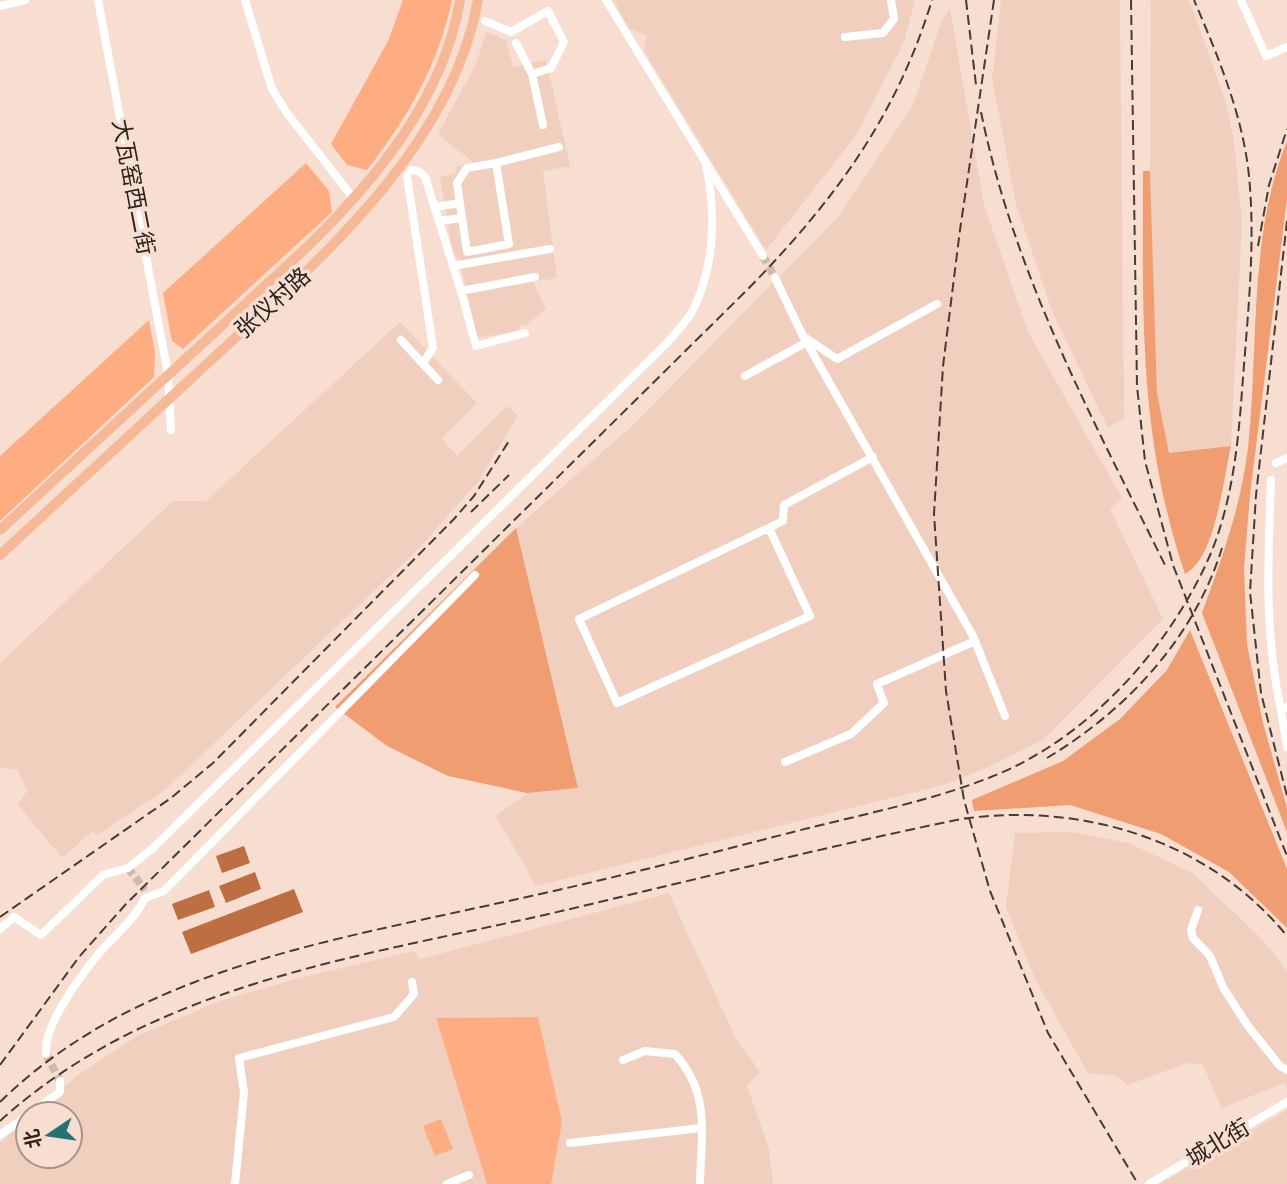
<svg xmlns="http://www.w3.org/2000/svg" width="1287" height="1184" font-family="'Roboto Condensed','Noto Sans SC',sans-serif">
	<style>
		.built { fill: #f0cfbf }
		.green { fill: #fead83 }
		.forest { fill: #f09d71 }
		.water { fill: #bd6e43 }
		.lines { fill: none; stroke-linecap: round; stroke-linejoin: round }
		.minor-tunnel { stroke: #ceb9ad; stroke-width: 8; stroke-dasharray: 8 4; stroke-linecap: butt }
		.minor { stroke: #fff; stroke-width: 8 }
		.major { stroke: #f5b998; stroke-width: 10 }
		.rail { stroke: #463b35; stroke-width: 2; stroke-dasharray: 10 5; stroke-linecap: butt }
		.labels { text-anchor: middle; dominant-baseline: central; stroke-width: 7; stroke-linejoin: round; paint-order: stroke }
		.street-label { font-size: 23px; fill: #2c231e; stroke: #f7ded1 }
	</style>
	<rect width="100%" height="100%" fill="#f7ded1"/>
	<path class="built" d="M614,0H915L904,42L857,134L766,250L644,51L646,35L629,29Z
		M1001,0H1120L1124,418L1108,428L1052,311L1016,204L992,78Z
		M1151,0H1189L1193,10L1225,100L1234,140L1242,222L1231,446L1169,454L1157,393L1150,171Z
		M950,8L984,205L1028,332L1122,498L1110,509L1163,619L1044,739L986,768L943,785L536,886L496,816L527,793L578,788L516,528L632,426L837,218L913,105L942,20Z
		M486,32L506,40L513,67L546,60L570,166L543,171L557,278L533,282L546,309L526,325L519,326V331L477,338L460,260L453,254L440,177L456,173L455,167L473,162L438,134L476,64Z
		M400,322L477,403L442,438L457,456L507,406L518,415L478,482L418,549L166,789L97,835L93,831L62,858L18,805L27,791L18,770L0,767V663L173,501H206Z
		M1071,832L1129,843L1192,873L1263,940L1287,971V1088L1284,1083L1222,1108L1203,1065L1188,1063L1127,1085L1116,1076L1088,1073L1036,981L1006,907L1015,833Z
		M669,893L735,1037L760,1072L747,1086L769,1149L773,1184H551L538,1017L438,1018L487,1184H0V1143L28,1118V1156H70V1114H33L78,1075L139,1035L220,1001L296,979L413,951L420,959Z
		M1287,1110V1184H1160L1270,1120Z"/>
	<path class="green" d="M403,0H452C439,64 407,119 367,170L347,165L331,144L388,41Z
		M306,163L329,191L332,212L183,349L172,341L163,293Z
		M149,320L155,353L154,377L0,521V456Z
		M538,1017L562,1122L551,1184H487L436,1018Z
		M441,1119L453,1149L435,1156L423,1126Z"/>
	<path class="forest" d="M1287,141V199L1250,495L1244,569L1247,644L1263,723L1287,808V832L1202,613C1222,558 1241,506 1248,448C1259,346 1248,237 1287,141Z
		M1143,171H1150L1157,393L1169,453L1231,446C1223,479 1216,558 1185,574C1138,434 1143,316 1143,171Z
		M516,528L578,788L527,793L448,776L387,746L335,707Z
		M1190,630L1287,869V928L1229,872L1161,834L1070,805L974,811L972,800L1063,761L1120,719L1167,670Z"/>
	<path class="water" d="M244,846L250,863L222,873L216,856Z
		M255,872L261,889L226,903L219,886Z
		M294,889L303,912L191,954L182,932Z
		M209,890L215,907L178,920L172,904Z"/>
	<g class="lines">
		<path class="minor-tunnel" d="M763,256L775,278
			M128,868L145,890
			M46,1054L60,1081"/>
		<path class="minor" d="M98,0L168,374L171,430
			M245,0L272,89L287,113L354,199
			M606,0L763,256
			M1241,0L1266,56L1287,47
			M0,6L25,0
			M485,21L511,32L548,11L564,42L551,68L532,74L516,43
			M845,37L883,33L894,19L891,0
			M532,74L543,125
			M496,163L509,244L467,252L457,183L467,168Z
			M496,163L559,147
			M411,170L420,172L425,177L461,291L535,277
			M407,176L433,348L423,363
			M435,207L460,203
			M439,221L462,218
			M453,266L550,249
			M775,278L803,336L973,636L1005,716
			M461,291L476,346L525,333
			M806,338L837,359L937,304
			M401,340L438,380
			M745,376L807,342
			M1276,463L1287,458
			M1271,480C1268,558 1264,634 1281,710
			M769,528L810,616L617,703L579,619L783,521L784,505L873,457
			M1287,707L1281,710L1287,747
			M785,762L851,734L884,703L877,684L975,641
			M1198,910L1191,930L1193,938L1210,956L1224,989L1248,1026L1280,1066L1287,1070
			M0,929L14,917L41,935L103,875L128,868L153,848L668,342C676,332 689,320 694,308C715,264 716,212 706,165
			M46,1054C43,1027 79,978 96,957C112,937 134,921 145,898L164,891L475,575
			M623,1060L645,1051L675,1054C711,1094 701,1134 700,1184
			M0,1135L60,1092V1081
			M570,1143L701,1128
			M235,1184L244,1093L239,1058L394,1017L414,994L412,982
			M447,1184L469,1175
			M1149,1184L1287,1102"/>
		<path class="major" d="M0,530L306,248C375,181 444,98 460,0
			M0,555C65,495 130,435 195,375C304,273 451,155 478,0"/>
		<path class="rail" d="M966,0L976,85
			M994,0L960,230L943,366L934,514L946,691L964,800L990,891L1048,1033L1138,1184
			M1131,0L1137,386L1145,461L1173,565L1287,856
			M981,112C1014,274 1092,418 1165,565
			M1287,221L1256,495L1250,592L1261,693L1287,796
			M1258,246L1269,185L1287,129
			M471,512L509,475
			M1047,758C1127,710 1194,638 1222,548
			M0,917L171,798L213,763L454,519L474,496L509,441
			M0,1065L79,957L126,904L748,289C833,202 896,118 932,0
			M0,1102C134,971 324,942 499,903C598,882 696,857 793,832C859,815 928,802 991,777C1088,739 1170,648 1211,553C1232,501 1238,446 1242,391C1247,321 1256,247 1249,176C1243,116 1218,56 1194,0
			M0,1121C152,983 360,957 553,913C689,881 825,847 961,819C1081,802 1208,839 1287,936"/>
	</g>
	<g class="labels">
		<g class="street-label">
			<text transform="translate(133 187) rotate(79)">大瓦窑西二街</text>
			<text transform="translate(273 303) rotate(-42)">张仪村路</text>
			<text transform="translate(1218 1143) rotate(-31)">城北街</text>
		</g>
	</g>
	<g transform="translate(49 1135) rotate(257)"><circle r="33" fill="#f7ded1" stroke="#a69389" stroke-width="2"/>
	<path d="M0-5L12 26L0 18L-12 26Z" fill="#267173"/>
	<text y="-10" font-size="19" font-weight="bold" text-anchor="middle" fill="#2c231e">北</text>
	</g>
</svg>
